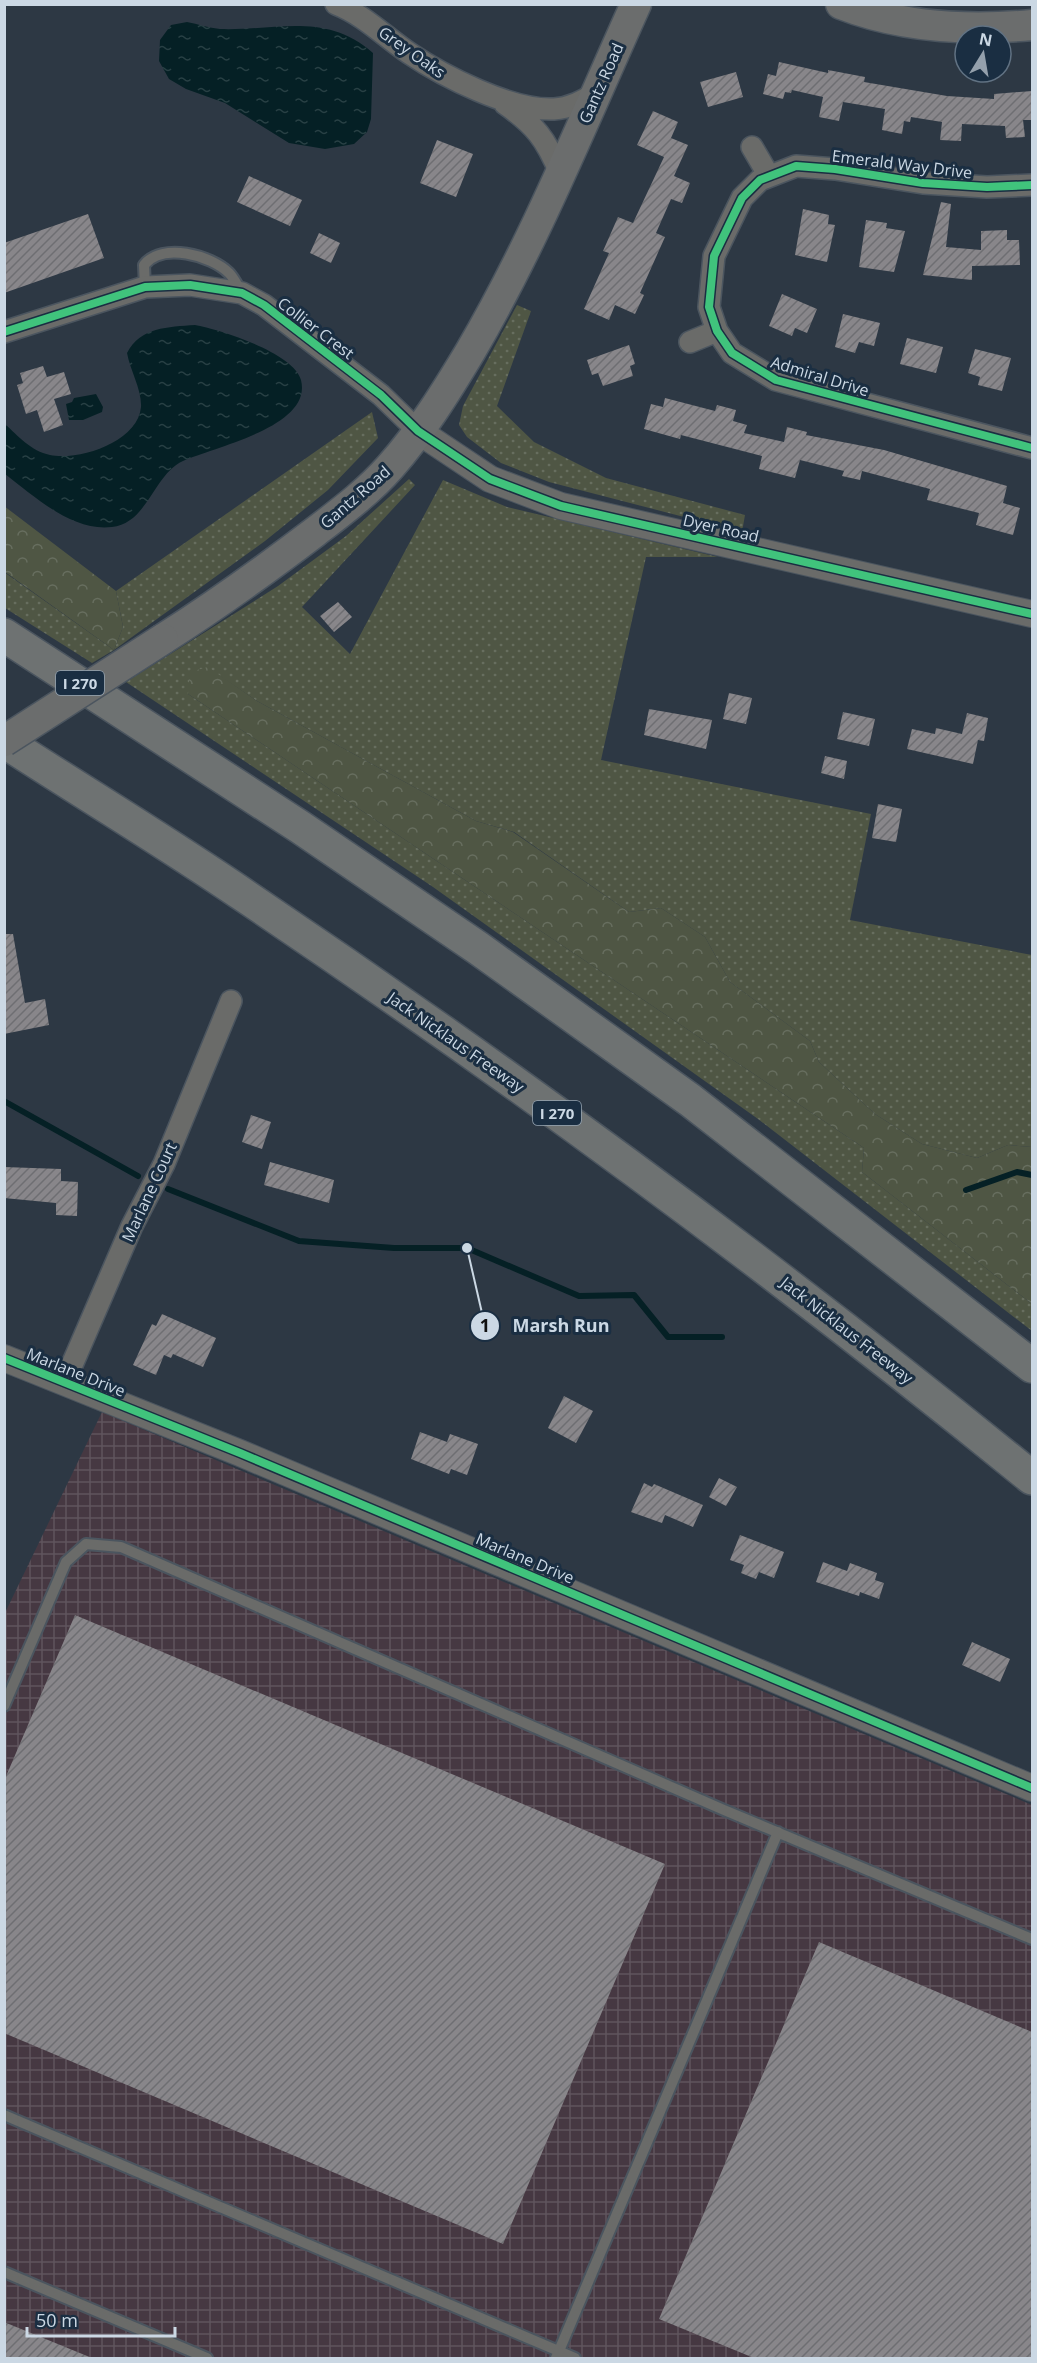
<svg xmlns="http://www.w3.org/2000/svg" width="1037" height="2363" font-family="'Open Sans',sans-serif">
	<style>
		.industrial { fill: url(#industrial-grid) }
		.green { fill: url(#green-dots) }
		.forest { fill: url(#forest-crowns) }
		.water { fill: url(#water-ripples) }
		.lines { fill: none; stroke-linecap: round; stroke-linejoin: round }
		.stream { stroke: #052025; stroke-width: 6 }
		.building { fill: url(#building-hatch) }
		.service-casing { stroke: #4b555f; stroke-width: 14 }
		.minor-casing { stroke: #4b555f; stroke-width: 24 }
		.tertiary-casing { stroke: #4b555f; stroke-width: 28 }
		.secondary-casing { stroke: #4b555f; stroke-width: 33 }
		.motorway-casing { stroke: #4b555f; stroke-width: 36 }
		.service { stroke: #6a6b69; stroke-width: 10 }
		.minor { stroke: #6a6b69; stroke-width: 21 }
		.tertiary { stroke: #6a6b69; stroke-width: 26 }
		.secondary { stroke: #6b6d6d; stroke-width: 30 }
		.motorway { stroke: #6e7272; stroke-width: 33 }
		.secondary-bridge-casing { stroke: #4b555f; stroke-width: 33; stroke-linecap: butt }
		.secondary-bridge { stroke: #6b6d6d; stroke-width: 30 }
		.cycleway-casing { stroke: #1a2e42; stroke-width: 11 }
		.cycleway { stroke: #40c37c; stroke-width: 8 }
		.labels { text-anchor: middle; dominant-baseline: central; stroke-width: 6; stroke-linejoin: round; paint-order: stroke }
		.shield { fill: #1a2e42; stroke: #96a5b3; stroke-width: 1.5 }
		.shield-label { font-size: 15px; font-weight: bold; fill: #cbd8e4 }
		.street-label { font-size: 16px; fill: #cbd8e4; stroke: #1a2e42 }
		.leader { fill: none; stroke: #cbd8e4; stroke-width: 2 }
		.callout-dot { fill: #cbd8e4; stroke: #1a2e42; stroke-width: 2 }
		.mark-label { font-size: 18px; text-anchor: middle; font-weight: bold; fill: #111 }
		.callout-label { font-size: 18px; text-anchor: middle; font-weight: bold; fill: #cbd8e4; stroke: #1a2e42; stroke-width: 6; stroke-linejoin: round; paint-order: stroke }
	</style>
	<defs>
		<pattern id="industrial-grid" width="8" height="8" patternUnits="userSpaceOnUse" patternTransform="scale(1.5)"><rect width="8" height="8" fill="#463842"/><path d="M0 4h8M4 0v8" fill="none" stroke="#5f545d"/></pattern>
		<pattern id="green-dots" width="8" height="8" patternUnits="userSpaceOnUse" patternTransform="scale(1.5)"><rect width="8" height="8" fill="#4f5644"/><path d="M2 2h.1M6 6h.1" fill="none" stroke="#676e5f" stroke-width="1.8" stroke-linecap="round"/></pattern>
		<pattern id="forest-crowns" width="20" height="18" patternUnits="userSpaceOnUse" patternTransform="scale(1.5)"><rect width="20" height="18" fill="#4f5644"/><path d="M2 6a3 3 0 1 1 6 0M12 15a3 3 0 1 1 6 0" fill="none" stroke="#676e5f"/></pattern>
		<pattern id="water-ripples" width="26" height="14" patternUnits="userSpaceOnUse" patternTransform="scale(1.5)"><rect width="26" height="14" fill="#052025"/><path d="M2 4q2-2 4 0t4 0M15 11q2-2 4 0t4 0" fill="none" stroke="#284044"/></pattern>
		<pattern id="building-hatch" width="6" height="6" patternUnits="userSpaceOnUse" patternTransform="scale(1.5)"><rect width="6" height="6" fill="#88868a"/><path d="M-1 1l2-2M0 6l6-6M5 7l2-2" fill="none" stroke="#6e6e72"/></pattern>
	</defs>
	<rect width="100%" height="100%" fill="#2d3844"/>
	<path class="industrial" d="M102,1412L1032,1805V2358H5L4,1615Z"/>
	<path class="green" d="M517,305L531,311L497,406L534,442L606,478L745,515L742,532L549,482L501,463L467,437L459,425L463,406Z
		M372,412L378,438L328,490L265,541L114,650L92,663L5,608L4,572L114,650L123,627L116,591Z
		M409,479L415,485L302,607L350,654L443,480L507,507L718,557H646L601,760L871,814L850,920L1032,955V1147L1008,1145L977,1158L922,1144L875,1114L819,1062L810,1041L730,982L705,937L661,908L629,912L514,832L476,821L257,701L208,668L188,694L864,1148L862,1172L1032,1304V1331L758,1119L433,887L126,682L278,586L346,536Z"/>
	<path class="forest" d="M4,506L116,591L123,627L114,650L5,572Z
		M208,667L257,701L476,821L513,832L629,912L661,908L705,937L730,982L810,1041L819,1062L875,1114L922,1144L977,1158L1008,1145L1032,1147V1304L862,1172L864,1148L188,694L190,672Z"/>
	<path class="water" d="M187,22C198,24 209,28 220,29C275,31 326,11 373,53L371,119L367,132L354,144L325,149L289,143L225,103L186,89L169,79L159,61L160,40L171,25Z
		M195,325C219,329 294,353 301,380C313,427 213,447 183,461C153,475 148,523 112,527C72,532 34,496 5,474V424C18,436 31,451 50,455C79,461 138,442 141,407C142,390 130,370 127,353C140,327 168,327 195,325Z
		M96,394L103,407L102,412L83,420H69L66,404L72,402L74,398Z"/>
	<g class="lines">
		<path class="stream" d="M4,1101L138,1176
			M168,1189L299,1241L394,1248H467L579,1296L634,1295L668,1337H722
			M966,1190L1017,1172L1032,1175"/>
	</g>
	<path class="building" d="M779,62L828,73V70L865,77L864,82L947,96L994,99V94L1032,91V120H1023L1025,137L1006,138L1005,126L962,124L961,141L940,140L942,122L911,117L910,122L904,121L902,134L882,130L885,109L843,102L839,121L819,117L823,97L792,90L791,93L785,92L783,99L763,94L768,74L776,76Z
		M736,72L743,97L708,107L700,82Z
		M653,111L678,122L671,138L688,145L674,176L690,183L682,203L671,199L656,233L665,237L640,293L644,295L635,314L615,305L609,320L584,309L609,253L603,251L618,217L633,223L664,157L637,145Z
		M437,140L473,154L456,197L420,183Z
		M249,176L302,200L290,226L237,202Z
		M941,202L951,204L946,247L981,250V231L1007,230V240H1019L1020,265L972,266V280L923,275Z
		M803,209L829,215L828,224L835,225L827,262L795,255Z
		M88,214L104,258L4,293V243Z
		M866,220L887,223L886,228L905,231L894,272L859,267Z
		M319,233L340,243L331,263L310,253Z
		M782,294L817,309L807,333L795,328L792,336L769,326Z
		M843,314L880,323L874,346L859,342L855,353L835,347Z
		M907,338L943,347L936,373L900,364Z
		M629,345L635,364L630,366L633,376L603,386L598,373L592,375L587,360Z
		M975,349L1011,358L1002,391L978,385L980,377L968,373Z
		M43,366L47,377L64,372L71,394L54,399L63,425L44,432L37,410L26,414L17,385L23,383L20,373Z
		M665,398L715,411L717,405L736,410L733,421L747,425L744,433L784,442L787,427L807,432L806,435L884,450L1007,486L1003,503L1020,508L1013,535L976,525L979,513L927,500L930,489L862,471L860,480L842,476L844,471L800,460L795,478L759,469L762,456L681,435L680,439L644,429L651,404L663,407Z
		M338,602L352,617L334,632L320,616Z
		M729,693L752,698L746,724L723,719Z
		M649,709L712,720L706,749L644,735Z
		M843,712L875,719L869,746L837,739Z
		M967,713L988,718L984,741L978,740L973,764L907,749L912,729L935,734L936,728L962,734Z
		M825,756L847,761L844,779L821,773Z
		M878,804L902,809L896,842L872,838Z
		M4,934H13L25,1003L45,999L49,1025L4,1034Z
		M251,1115L271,1122L262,1149L242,1142Z
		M270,1162L334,1180L329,1203L264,1185Z
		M4,1167L61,1169V1181L78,1182L77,1216L56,1215V1203L4,1198Z
		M162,1314L216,1338L203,1367L173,1354L171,1358L164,1355L156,1375L133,1365L152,1324L156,1326Z
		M564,1396L593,1411L576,1443L548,1428Z
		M420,1432L447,1442L450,1434L478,1444L467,1475L451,1469L449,1474L411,1459Z
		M719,1478L737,1487L726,1506L709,1497Z
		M644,1483L652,1487L654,1484L703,1505L693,1527L665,1515L662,1523L631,1512Z
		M740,1535L784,1552L774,1578L759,1572L756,1579L741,1573L744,1565L730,1560Z
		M823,1562L847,1571L850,1563L877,1573L875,1580L884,1583L879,1599L860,1592L859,1596L816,1582Z
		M75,1615L665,1864L503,2244L4,2033V1781Z
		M972,1642L1010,1659L1000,1682L962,1665Z
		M819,1942L1032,2032V2358H754L659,2319Z
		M4,2322L92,2358H4Z"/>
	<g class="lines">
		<g class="service-casing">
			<path id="service" d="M145,287L144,265C162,242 211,255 229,273C234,278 238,287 242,293
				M4,1706L66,1562L86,1544L121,1547L724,1810L1032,1939
				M4,2115L575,2358
				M4,2272L207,2358
				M556,2358L778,1832"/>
		</g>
		<g class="minor-casing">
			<path id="minor" d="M336,4C364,15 384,36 409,53C443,76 511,111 554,109C570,108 583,101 596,93
				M505,104C535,125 546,139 560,173
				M752,147L769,176
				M1032,185L987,187L923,183L835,169L796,166L760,180L742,198L714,256L709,307L717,331L732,353L776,380L1032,448
				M4,332L145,287L190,285L242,293L264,305L381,395L418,431
				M690,342L717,331
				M65,1381L132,1226L164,1164L231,1001"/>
		</g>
		<g class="tertiary-casing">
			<path id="tertiary" d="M418,431L490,479L561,506L1032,614
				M4,1358L240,1453L1032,1788"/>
		</g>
		<g class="secondary-casing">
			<path id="secondary" d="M841,4C902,28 967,31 1032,25
				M163,639C215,606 265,570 315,532C341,512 368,492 390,467C421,432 446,392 470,352C535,241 583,121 636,4"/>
		</g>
		<g class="motorway-casing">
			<path id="motorway" d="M4,635L300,827L478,948L690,1100L1032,1366
				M4,741C84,793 166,842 245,896C516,1078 779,1272 1032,1478"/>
		</g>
		<use href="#service" class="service"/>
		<use href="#minor" class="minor"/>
		<use href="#tertiary" class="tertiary"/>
		<use href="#secondary" class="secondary"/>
		<use href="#motorway" class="motorway"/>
		<g class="secondary-bridge-casing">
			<path id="secondary-bridge" d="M4,741L163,639"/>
		</g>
		<use href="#secondary-bridge" class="secondary-bridge"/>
		<g class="cycleway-casing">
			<path id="cycleway" d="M1032,185L987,187L923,183L835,169L796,166L760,180L742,198L714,256L709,307L717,331L732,353L776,380L1032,448
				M4,332L145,287L190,285L242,293L264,305L381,395L418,431L490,479L561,506L1032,614
				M4,1358L240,1453L1032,1788"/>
		</g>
		<use href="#cycleway" class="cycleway"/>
	</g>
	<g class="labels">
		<g class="shield">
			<rect x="56" y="671" width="48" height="24" rx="4.5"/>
			<rect x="533" y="1101" width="48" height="24" rx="4.5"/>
		</g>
		<g class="shield-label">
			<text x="80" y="683">I 270</text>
			<text x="557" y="1113">I 270</text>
		</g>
		<g class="street-label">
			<text transform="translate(412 52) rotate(35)">Grey Oaks</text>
			<text transform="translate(601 83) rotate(-66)">Gantz Road</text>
			<text transform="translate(902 164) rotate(7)">Emerald Way Drive</text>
			<text transform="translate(316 328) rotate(37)">Collier Crest</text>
			<text transform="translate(820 376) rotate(17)">Admiral Drive</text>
			<text transform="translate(355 497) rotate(-41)">Gantz Road</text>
			<text transform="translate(721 528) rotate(13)">Dyer Road</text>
			<text transform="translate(456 1042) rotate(35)">Jack Nicklaus Freeway</text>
			<text transform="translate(149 1192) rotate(-65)">Marlane Court</text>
			<text transform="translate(847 1330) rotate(38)">Jack Nicklaus Freeway</text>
			<text transform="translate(76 1372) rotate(22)">Marlane Drive</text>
			<text transform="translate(525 1558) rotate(23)">Marlane Drive</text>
		</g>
	</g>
	<path class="leader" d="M467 1248L485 1326"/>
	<g class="callout-dot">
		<circle cx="467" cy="1248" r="6"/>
		<circle cx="485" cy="1326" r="15"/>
	</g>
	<g class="mark-label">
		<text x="485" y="1332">1</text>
	</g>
	<g class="callout-label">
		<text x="561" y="1332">Marsh Run</text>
	</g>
	<rect width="1037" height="2363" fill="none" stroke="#cbd8e4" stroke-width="12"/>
	<g transform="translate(983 54) rotate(11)"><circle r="28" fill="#1a2e42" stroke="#617283" stroke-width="1.5"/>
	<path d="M0-4.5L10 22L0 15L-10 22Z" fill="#94a0ac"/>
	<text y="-9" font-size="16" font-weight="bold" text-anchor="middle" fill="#cbd8e4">N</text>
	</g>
	<path d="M27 2327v9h148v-9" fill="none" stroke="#cbd8e4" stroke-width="3"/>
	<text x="36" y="2327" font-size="18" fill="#cbd8e4" stroke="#1a2e42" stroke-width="4.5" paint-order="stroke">50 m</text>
</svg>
